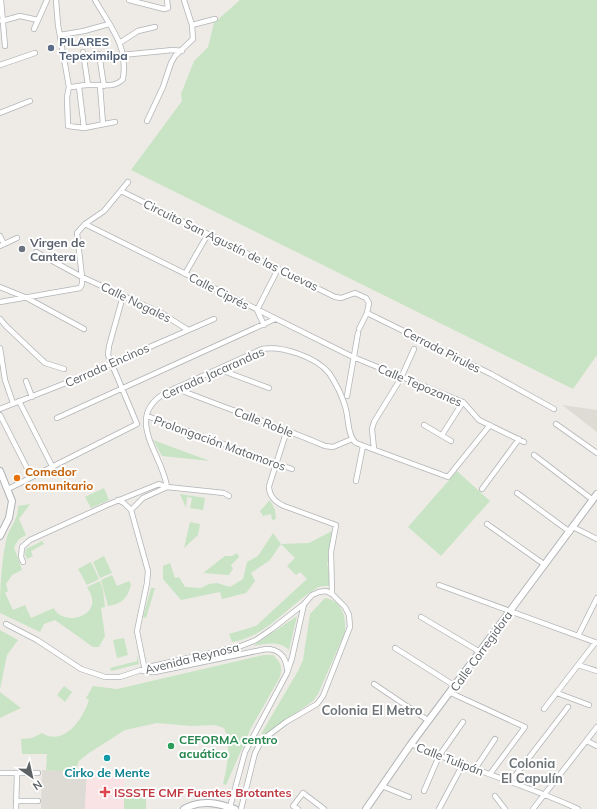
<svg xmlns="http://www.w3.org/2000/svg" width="597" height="809" font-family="Mulish,sans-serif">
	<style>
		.education { fill: #dedbd4 }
		.medical { fill: #fae3e4 }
		.green { fill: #c8e4c4 }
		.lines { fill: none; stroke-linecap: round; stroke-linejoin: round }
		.street-casing { stroke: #b1b4b7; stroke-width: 6 }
		.secondary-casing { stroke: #b0b4b7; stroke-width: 8 }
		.street { stroke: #fff; stroke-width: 4.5 }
		.secondary { stroke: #fff; stroke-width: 6 }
		.service-dot { fill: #5c6f8a; stroke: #fff; stroke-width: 1.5 }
		.worship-dot { fill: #6b7280; stroke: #fff; stroke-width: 1.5 }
		.food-dot { fill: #e8710a; stroke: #fff; stroke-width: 1.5 }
		.leisure-dot { fill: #2e9e5b; stroke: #fff; stroke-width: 1.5 }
		.culture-dot { fill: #0f9aa8; stroke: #fff; stroke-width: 1.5 }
		.health-dot { fill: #e0444e; stroke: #fff; stroke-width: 1.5 }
		.labels { text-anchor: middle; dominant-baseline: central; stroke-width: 4; stroke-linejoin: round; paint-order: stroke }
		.service-label { font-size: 12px; font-weight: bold; fill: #4e5e75; stroke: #fff; text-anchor: start }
		.worship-label { font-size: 12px; font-weight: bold; fill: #5b616d; stroke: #fff; text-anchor: start }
		.street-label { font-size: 12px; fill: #5d6265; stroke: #fff }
		.food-label { font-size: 12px; font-weight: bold; fill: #c56008; stroke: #fff; text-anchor: start }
		.leisure-label { font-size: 12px; font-weight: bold; fill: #27864d; stroke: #fff; text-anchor: start }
		.culture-label { font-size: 12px; font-weight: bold; fill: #0d838f; stroke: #fff }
		.health-label { font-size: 12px; font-weight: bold; fill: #be3a42; stroke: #fff; text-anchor: start }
		.neighbourhood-label { font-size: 13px; font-weight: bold; fill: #6e7477; stroke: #fff }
	</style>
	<rect width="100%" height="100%" fill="#eeebe6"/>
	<path class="education" d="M562,405L597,410V432Z
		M42,770L87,771L85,809H41Z"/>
	<path class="medical" d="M87,771L124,773V809H85Z"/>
	<path class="green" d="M240,0H597V355L573,389L131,170L182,101L181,94L194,61L208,47L214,23Z
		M153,440L210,461L162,456Z
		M457,471L490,501L441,556L408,527Z
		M104,488L109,500L91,508L85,497Z
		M180,494L205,498L203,510L190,508L192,498L187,497L186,508Z
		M270,500L275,510L276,519L272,520L271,514L263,516L260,511Z
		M30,504L19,519L26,535L19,539L14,547L22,570L12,575L6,584L8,591L5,593L13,610L25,605L31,618L54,608C61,625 95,619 92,599C92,595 89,591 87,587L100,581L103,590L105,607L101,608L105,636L99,647H93L55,620L44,624L40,632L0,613C0,590 1,564 6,541C8,529 19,519 18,506Z
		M190,522L200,524L198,535L184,548Z
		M332,531L329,552L331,562L327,563L332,585C327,587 322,585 317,588C288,605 267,637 232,642L229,634L256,626L307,579L300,572L296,575L287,566L295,558L281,544L270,560L251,573L255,581L246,593L222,599L220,592L181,600L163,579V566L170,563L175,578L179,577L185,587L201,588L209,584L217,583L230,587L243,579L247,562L258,556L273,533L281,544L309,543Z
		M42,541L44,544L31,551L33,556L27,559L25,554L26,549Z
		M237,553L239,557L231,565L233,569L229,575L203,573L225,556H232Z
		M104,556L112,573L100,578L93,562Z
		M91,562L99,579L87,585L78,569Z
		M112,575L117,586L129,581L131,584C128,598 122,604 108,606L101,580Z
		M151,588H155L146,618L143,617Z
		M325,598C343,601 346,617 345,632L318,694L313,701L264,735L261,734L298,671L303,660L310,614Z
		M297,616L289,650C279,640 266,644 253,646Z
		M0,630L18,640L7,655L0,689Z
		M124,638L128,655L117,658L113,640Z
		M137,655L139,664L111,671L110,668L137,661Z
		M264,655H273C280,662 283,666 280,677L251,728L226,785L223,784C227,767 232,744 224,728L215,725L191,726L157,723L125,730L89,753L79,761L75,772L46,770L47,754H22L21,739L32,738L42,733C64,747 83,719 89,700L86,698L93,686L117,689Z
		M64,686L72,692L65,702L57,695Z
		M0,692L21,708L0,718Z
		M124,796H146V809H124Z"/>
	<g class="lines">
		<g class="street-casing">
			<path id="street" d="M1,0L5,46
				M56,0L58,25L69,87L67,97L68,126L84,128L115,122
				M129,0L164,9L168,8L167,0
				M2,21L20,16L38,20
				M192,25L215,19
				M34,29L47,0
				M60,35L84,31L109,24
				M121,42L138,31L155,27
				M83,52L88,85
				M99,54L104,86
				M122,55L173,50L182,51
				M0,65L35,53
				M100,86L103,124
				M69,87C75,87 82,85 88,85C99,84 114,89 123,79C128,45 111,28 95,0
				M79,87L84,128
				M0,113L30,101
				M147,121L163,87L171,63L175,56L193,39L192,25L184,0
				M121,191L335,297L341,298L355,293L366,298L369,303L367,313L359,329
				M85,224L353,357L463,402L479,420L524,442
				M0,236L4,244
				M0,246L17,238
				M36,252L82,277L163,314L188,330
				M185,274L208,234
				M0,287L27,298L84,329
				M0,302L80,288L82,284V277L77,233L85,224L104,211L128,182
				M367,313L491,374L554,409
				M0,319L6,326L45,363L64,369
				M264,325L257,310L278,269
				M0,348L5,380L13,403
				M218,369L269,388
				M26,381L32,397
				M175,388C225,408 276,425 325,446L333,447L352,439
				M347,396L358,333
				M19,401L52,466
				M0,409L76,379L214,319
				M0,415L27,468
				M147,416L292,469
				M57,418L275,319
				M556,424L597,453
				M424,425L451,441
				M287,430L269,486C269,496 275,502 284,506L336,525L331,552L332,594
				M442,435L463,402
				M374,449L372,429L374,422L401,378L414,349
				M534,455L593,500
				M356,481L363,446
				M8,489L137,424L108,355L109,346L123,296
				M482,489L519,439
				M517,493L570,532
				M118,500L124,503L131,510
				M131,510L143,498L167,487C163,455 123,418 165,393L262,349C281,345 316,357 329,373C335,382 342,396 345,406C349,418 347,435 356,443L448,477L490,425
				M131,510L148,571L147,583L137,631L145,671
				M487,524L545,565
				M573,527L597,539
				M23,562L21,557L22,547L30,540L107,505L159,484L167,487L224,493L229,496
				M439,585L597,643
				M421,617L480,652
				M6,624L37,640L81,669L105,677H120L153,666L241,646L256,640L272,629L304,604
				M578,636L597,598
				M395,648L455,686
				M578,665L597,671
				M143,671L155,672L266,649C278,649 286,656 287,669
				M374,684L429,721
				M451,693L525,727L490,774
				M557,693L589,705
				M544,709L595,643
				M587,741L597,746
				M411,744C466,768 524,784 578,809
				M475,769L495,739
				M0,773H38
				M511,781L568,707
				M382,786L409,797
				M424,791L439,756L463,722
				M495,796L505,809
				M16,801H38
				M230,807L245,752L287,673L292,658L304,604L312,595L319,592L326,591L332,594L345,607L349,615L350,627L323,696L317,704L286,722L262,740L255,753L241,809
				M16,809L17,773
				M298,809L293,806L303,793L324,809
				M439,809L463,764
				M533,809L597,727"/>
		</g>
		<g class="secondary-casing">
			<path id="secondary" d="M0,471L12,501L9,518L0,536
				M184,809C201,799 217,803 235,809
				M366,809L411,744L597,494"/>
		</g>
		<use href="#street" class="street"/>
		<use href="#secondary" class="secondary"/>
	</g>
	<circle class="service-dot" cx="51" cy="48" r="4"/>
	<circle class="worship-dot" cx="22" cy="249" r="4"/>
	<circle class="food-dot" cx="17" cy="478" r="4"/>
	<circle class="leisure-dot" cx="171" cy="746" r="4"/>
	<circle class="culture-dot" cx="107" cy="758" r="4"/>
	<path class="health-dot" d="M103 786h4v4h4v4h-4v4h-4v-4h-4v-4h4z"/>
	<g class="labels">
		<g class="service-label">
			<text x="59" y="41">PILARES<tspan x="59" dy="14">Tepeximilpa</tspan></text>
		</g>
		<g class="worship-label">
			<text x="30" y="242">Virgen de<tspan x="30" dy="14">Cantera</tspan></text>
		</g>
		<g class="street-label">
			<text transform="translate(231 245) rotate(26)">Circuito San Agustín de las Cuevas</text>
			<text transform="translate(219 291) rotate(27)">Calle Ciprés</text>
			<text transform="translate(136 302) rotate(26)">Calle Nogales</text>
			<text transform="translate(442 350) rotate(27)">Cerrada Pirules</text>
			<text transform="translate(107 365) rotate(-24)">Cerrada Encinos</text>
			<text transform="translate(213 373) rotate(-24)">Cerrada Jacarandas</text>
			<text transform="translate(420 385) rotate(23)">Calle Tepozanes</text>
			<text transform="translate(264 422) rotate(21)">Calle Roble</text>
			<text transform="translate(220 443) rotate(20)">Prolongación Matamoros</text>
			<text transform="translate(481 651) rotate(-54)">Calle Corregidora</text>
			<text transform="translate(192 658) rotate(-14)">Avenida Reynosa</text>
			<text transform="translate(450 759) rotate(21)">Calle Tulipán</text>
		</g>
		<g class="food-label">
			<text x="25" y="471">Comedor<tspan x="25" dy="14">comunitario</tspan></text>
		</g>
		<g class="leisure-label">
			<text x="179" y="739">CEFORMA centro<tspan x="179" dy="14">acuático</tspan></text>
		</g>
		<g class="culture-label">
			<text x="107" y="772">Cirko de Mente</text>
		</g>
		<g class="health-label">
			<text x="114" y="792">ISSSTE CMF Fuentes Brotantes</text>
		</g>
		<g class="neighbourhood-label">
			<text x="372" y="710">Colonia El Metro</text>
			<text x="532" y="763">Colonia<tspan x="532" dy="15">El Capulín</tspan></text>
		</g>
	</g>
	<g transform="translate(32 777) rotate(146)" stroke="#ffffff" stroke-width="3" paint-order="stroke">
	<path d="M0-3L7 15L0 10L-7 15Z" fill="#5d6265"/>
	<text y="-6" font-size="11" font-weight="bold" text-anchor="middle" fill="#5d6265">N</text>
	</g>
</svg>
